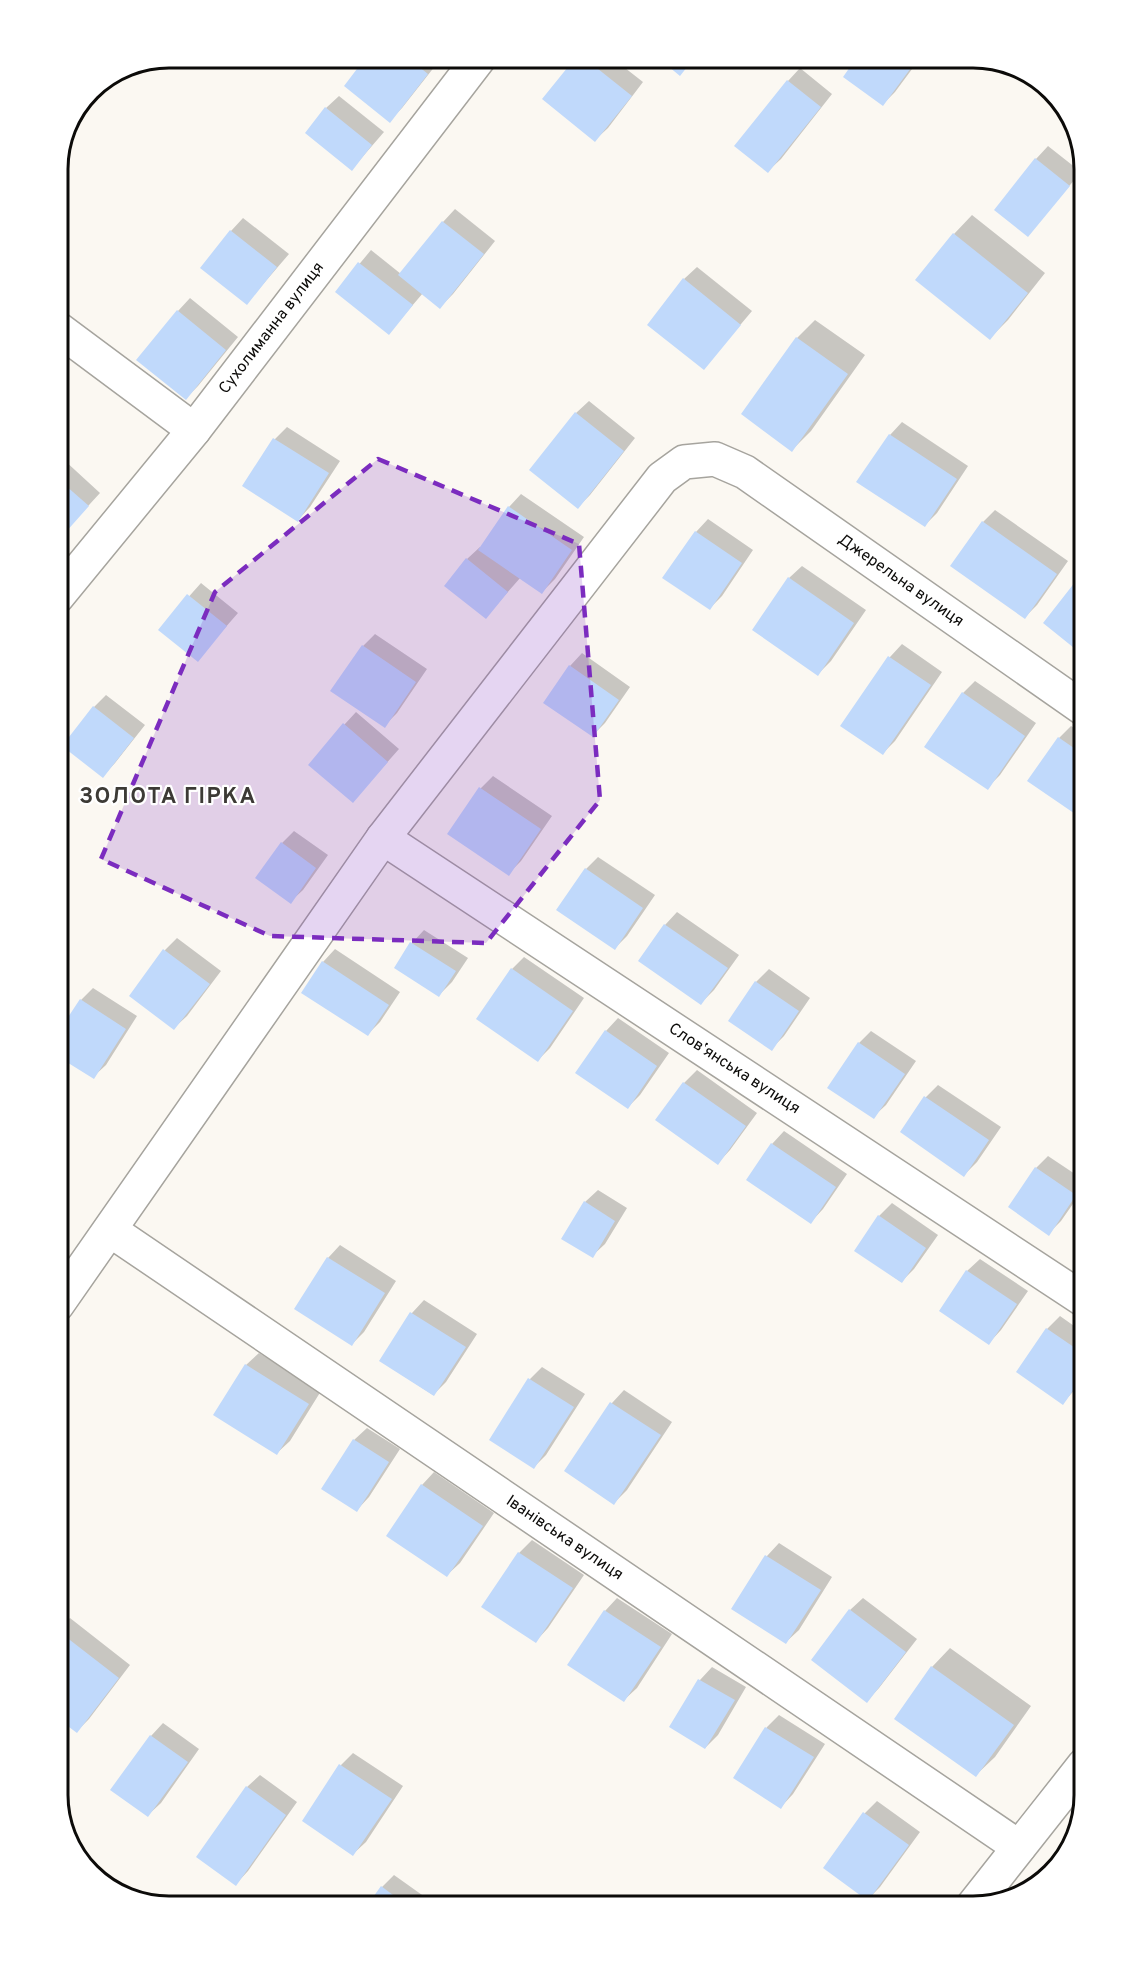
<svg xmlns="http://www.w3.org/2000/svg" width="1141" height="1964" font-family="Overpass,sans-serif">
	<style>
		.shadow { fill: #0003 }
		.building { fill: #c0d9fb }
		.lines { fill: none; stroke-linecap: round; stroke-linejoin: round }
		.minor-casing { stroke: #a6a49e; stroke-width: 36 }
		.minor { stroke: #fff; stroke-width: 33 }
		.marked { fill: #7b2cbf; fill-opacity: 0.2; stroke: #7b2cbf; stroke-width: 4.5; stroke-dasharray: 12 8; stroke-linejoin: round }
		.labels { text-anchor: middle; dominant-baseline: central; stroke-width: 4.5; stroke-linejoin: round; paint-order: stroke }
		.street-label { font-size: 16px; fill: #0c0b09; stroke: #fff }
		.district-label { font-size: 22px; font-weight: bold; letter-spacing: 1.5px; fill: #3c3a35; stroke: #fff }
		.rim { fill: none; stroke: #0c0b09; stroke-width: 3 }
	</style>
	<rect width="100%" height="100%" fill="#fbf8f2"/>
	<path class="shadow" d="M368,57H435L439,61L402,108L389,121Z
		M578,57H611L643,82L608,128L595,140Z
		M859,57H921L895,92L883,104Z
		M800,68L832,94L781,159L768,171L736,146L788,81Z
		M339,96L384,132L352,169L326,108Z
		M1048,146L1081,172L1028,235L996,210L1036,159Z
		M455,209L495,241L453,294L440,307L423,293L389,333L337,291L371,250L401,274L443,222Z
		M972,215L1045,273L1008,320L990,338L954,234Z
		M243,218L289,254L247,303L202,268L231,231Z
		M697,267L752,311L704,368L684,279Z
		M190,298L238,337L198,386L186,398L178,311Z
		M815,320L865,355L811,431L792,450L797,338Z
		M589,401L635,438L590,495L578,507L531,470L576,413Z
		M902,422L968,466L937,513L925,525L890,435Z
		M287,427L340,461L310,507L298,520L244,485L275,439Z
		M63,459L100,493L57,540V465Z
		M521,494L584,537L555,579L542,592L521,577L486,617L467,559L480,547L481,548L509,507Z
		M995,510L1068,561L1037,605L1025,617L983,522Z
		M708,519L753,550L722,596L710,608L664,577L696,532Z
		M802,566L866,610L831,661L818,674L789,578Z
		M201,583L238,613L197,660L160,629Z
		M375,634L427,669L397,713L384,726L363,646Z
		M902,644L942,672L895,741L883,753L842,725L890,657Z
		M582,653L630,687L605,723L593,735L570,666Z
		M975,681L1036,723L1000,775L987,788L963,693Z
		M106,695L145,725L115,763L103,776L94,707Z
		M356,712L399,749L353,801L344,725Z
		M1071,726L1084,734V818L1059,738Z
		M493,776L552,816L521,861L508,874L449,834L481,788Z
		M294,831L328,855L303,890L290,902L282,843Z
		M598,857L655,895L627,936L615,948L586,869Z
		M677,912L739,955L714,990L701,1003L665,925Z
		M424,930L468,958L452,982L439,995L396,968L412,943Z
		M177,938L221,971L187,1016L174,1028L165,950Z
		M335,949L400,992L380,1022L367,1035L323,962Z
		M524,957L584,998L550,1048L538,1060L512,969Z
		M769,969L810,998L784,1036L771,1049L730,1020L756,982Z
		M93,988L137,1016L106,1065L93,1077L81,1000Z
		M618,1018L669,1053L640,1095L628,1107L606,1031Z
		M871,1031L916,1061L886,1105L873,1117L859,1043Z
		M697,1070L757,1113L730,1150L718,1163L657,1120L684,1083Z
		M938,1085L1001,1127L977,1162L964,1175L902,1132L926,1097Z
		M784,1131L847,1174L823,1209L811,1222L748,1179L772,1144Z
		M1048,1156L1084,1180V1188L1061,1221L1048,1234L1036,1168Z
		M598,1190L627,1208L605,1244L592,1256L585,1202Z
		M892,1203L938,1235L914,1269L901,1282L856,1250L879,1216Z
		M340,1245L396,1281L364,1332L352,1344L328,1258Z
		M980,1259L1028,1291L1001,1330L989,1343L967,1271Z
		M424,1300L477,1334L446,1382L433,1395L381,1361L412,1313Z
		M1060,1316L1084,1333V1379L1063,1403L1018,1372L1047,1329Z
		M259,1353L321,1391L290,1441L277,1453L246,1365Z
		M542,1367L585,1394L546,1455L533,1468L530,1379Z
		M624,1390L672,1422L627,1490L614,1503L566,1470L612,1403Z
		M367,1428L400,1449L369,1497L357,1510L354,1440Z
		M434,1472L494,1513L460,1563L447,1575L422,1485Z
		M532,1540L584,1575L548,1628L536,1641L483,1606L519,1553Z
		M779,1543L832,1577L799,1630L786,1642L733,1609L767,1556Z
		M617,1598L672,1634L637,1688L624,1700L605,1611Z
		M863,1598L917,1639L879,1688L867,1701L850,1610Z
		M70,1618L130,1665L89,1719L77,1731L57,1630Z
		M950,1648L1031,1706L995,1757L976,1775L932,1667Z
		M712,1667L746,1687L718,1735L705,1748L671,1727L700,1680Z
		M779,1715L825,1744L793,1794L781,1807L735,1778L767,1727Z
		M163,1723L199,1749L161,1803L148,1815L112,1789L151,1736Z
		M353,1753L403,1786L366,1842L353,1854L341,1765Z
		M260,1775L297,1802L248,1871L236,1884L247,1787Z
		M877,1801L920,1832L880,1887L868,1899L865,1813Z
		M394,1875L439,1907H368L382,1887Z"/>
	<path class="building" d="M366,57H407L428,74L390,123L344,86Z
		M576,57H583L632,96L595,142L542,99Z
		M657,57H695L680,76Z
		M857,57H919L883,106L843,77Z
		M787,80L821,107L768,173L734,146Z
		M325,107L372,145L352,171L305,133Z
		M1035,158L1070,186L1028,237L994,210Z
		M442,221L484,254L440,309L398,275Z
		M230,230L277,267L247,305L200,268Z
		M953,233L1028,293L990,340L915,280Z
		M358,262L413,305L389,335L335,292Z
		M683,278L741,325L704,370L647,325Z
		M177,310L226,350L186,400L136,360Z
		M796,337L848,374L792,452L741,414Z
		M575,412L624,451L578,509L529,470Z
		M889,434L957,479L925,527L856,482Z
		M273,438L329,473L298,522L242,486Z
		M57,478L89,506L57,542Z
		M508,506L572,550L542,594L478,550Z
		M982,521L1057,574L1025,619L950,566Z
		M695,531L742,563L710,610L662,578Z
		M466,558L508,592L486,619L444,586Z
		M788,577L854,623L818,676L752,630Z
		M1079,577L1084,581V656L1043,623Z
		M187,594L227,626L198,662L158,630Z
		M362,645L416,682L385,728L330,691Z
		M888,656L931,685L883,755L840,726Z
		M569,665L619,700L593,737L543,703Z
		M962,692L1025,736L988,790L924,747Z
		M93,706L134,738L103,778L62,746Z
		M343,723L388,762L353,803L308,765Z
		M1058,737L1084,755V820L1027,781Z
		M479,787L541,829L509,876L447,834Z
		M281,842L316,868L291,904L255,878Z
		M585,868L643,908L615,950L556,910Z
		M664,924L728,968L701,1005L638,961Z
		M410,942L456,971L439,997L394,968Z
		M163,949L210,984L174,1030L129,996Z
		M322,961L389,1005L368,1036L301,993Z
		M511,968L573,1011L538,1062L476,1019Z
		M755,981L799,1011L772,1051L728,1021Z
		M80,999L126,1029L94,1079L57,1056V1034Z
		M605,1030L657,1066L628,1109L575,1073Z
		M858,1042L905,1074L874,1119L827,1088Z
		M683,1082L746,1126L718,1165L655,1120Z
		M924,1096L989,1140L964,1177L900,1132Z
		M771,1143L836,1187L811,1224L746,1180Z
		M1035,1167L1076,1195L1049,1236L1008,1207Z
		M584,1201L615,1221L593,1258L561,1239Z
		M878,1215L926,1248L902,1283L854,1251Z
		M327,1257L385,1293L352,1346L294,1309Z
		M966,1270L1017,1304L989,1345L939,1311Z
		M410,1312L466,1347L434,1396L379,1361Z
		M1046,1328L1084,1354V1375L1063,1405L1016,1372Z
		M245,1364L309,1404L277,1455L213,1415Z
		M528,1378L574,1407L534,1469L489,1440Z
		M610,1402L661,1435L614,1505L564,1471Z
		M353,1439L389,1462L357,1512L321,1489Z
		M421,1484L483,1526L447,1577L386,1536Z
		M518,1552L573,1588L536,1643L481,1607Z
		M765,1555L821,1590L786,1644L731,1609Z
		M849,1609L906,1652L867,1703L811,1660Z
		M604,1610L661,1647L624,1702L567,1665Z
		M57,1630L119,1678L77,1733L57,1718Z
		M931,1666L1014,1725L976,1777L894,1719Z
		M698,1679L735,1700L705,1749L669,1727Z
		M765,1727L814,1757L781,1809L733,1778Z
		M150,1735L188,1762L148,1817L110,1790Z
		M339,1764L392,1799L353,1856L302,1821Z
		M246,1786L286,1815L236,1886L196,1857Z
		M863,1812L909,1845L868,1901L823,1868Z
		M381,1886L409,1907H366Z"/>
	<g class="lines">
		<g class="minor-casing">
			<g id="minor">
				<path d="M57,328L194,430"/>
				<path id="s1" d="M57,597L194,430L480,57"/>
				<path d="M383,838L1084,1300"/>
				<path id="s2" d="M110,1230L1019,1847"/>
				<path id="s3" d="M57,1305L383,838L662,478L684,462L715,459L745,472L1084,709"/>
				<path d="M972,1907L1084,1765"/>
			</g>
		</g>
		<use href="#minor" class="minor"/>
	</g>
	<path class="marked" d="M378,459L579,544L600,800L486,943L270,936L101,859L215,592Z"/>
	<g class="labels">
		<g class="street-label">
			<text stroke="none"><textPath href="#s1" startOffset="344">Сухолиманна вулиця</textPath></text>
			<text stroke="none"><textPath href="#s3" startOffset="1306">Джерельна вулиця</textPath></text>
			<text transform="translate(734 1069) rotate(33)">Словʼянська вулиця</text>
			<text stroke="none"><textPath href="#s2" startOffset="549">Іванівська вулиця</textPath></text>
		</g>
		<g class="district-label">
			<text x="168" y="797">ЗОЛОТА ГІРКА</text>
		</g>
	</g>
	<path d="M0 0H1141V1964H0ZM169 68H973A101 101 0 0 1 1074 169V1795A101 101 0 0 1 973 1896H169A101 101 0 0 1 68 1795V169A101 101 0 0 1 169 68Z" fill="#fff" fill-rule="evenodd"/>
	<path class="rim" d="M169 68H973A101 101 0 0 1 1074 169V1795A101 101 0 0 1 973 1896H169A101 101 0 0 1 68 1795V169A101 101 0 0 1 169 68Z"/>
</svg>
